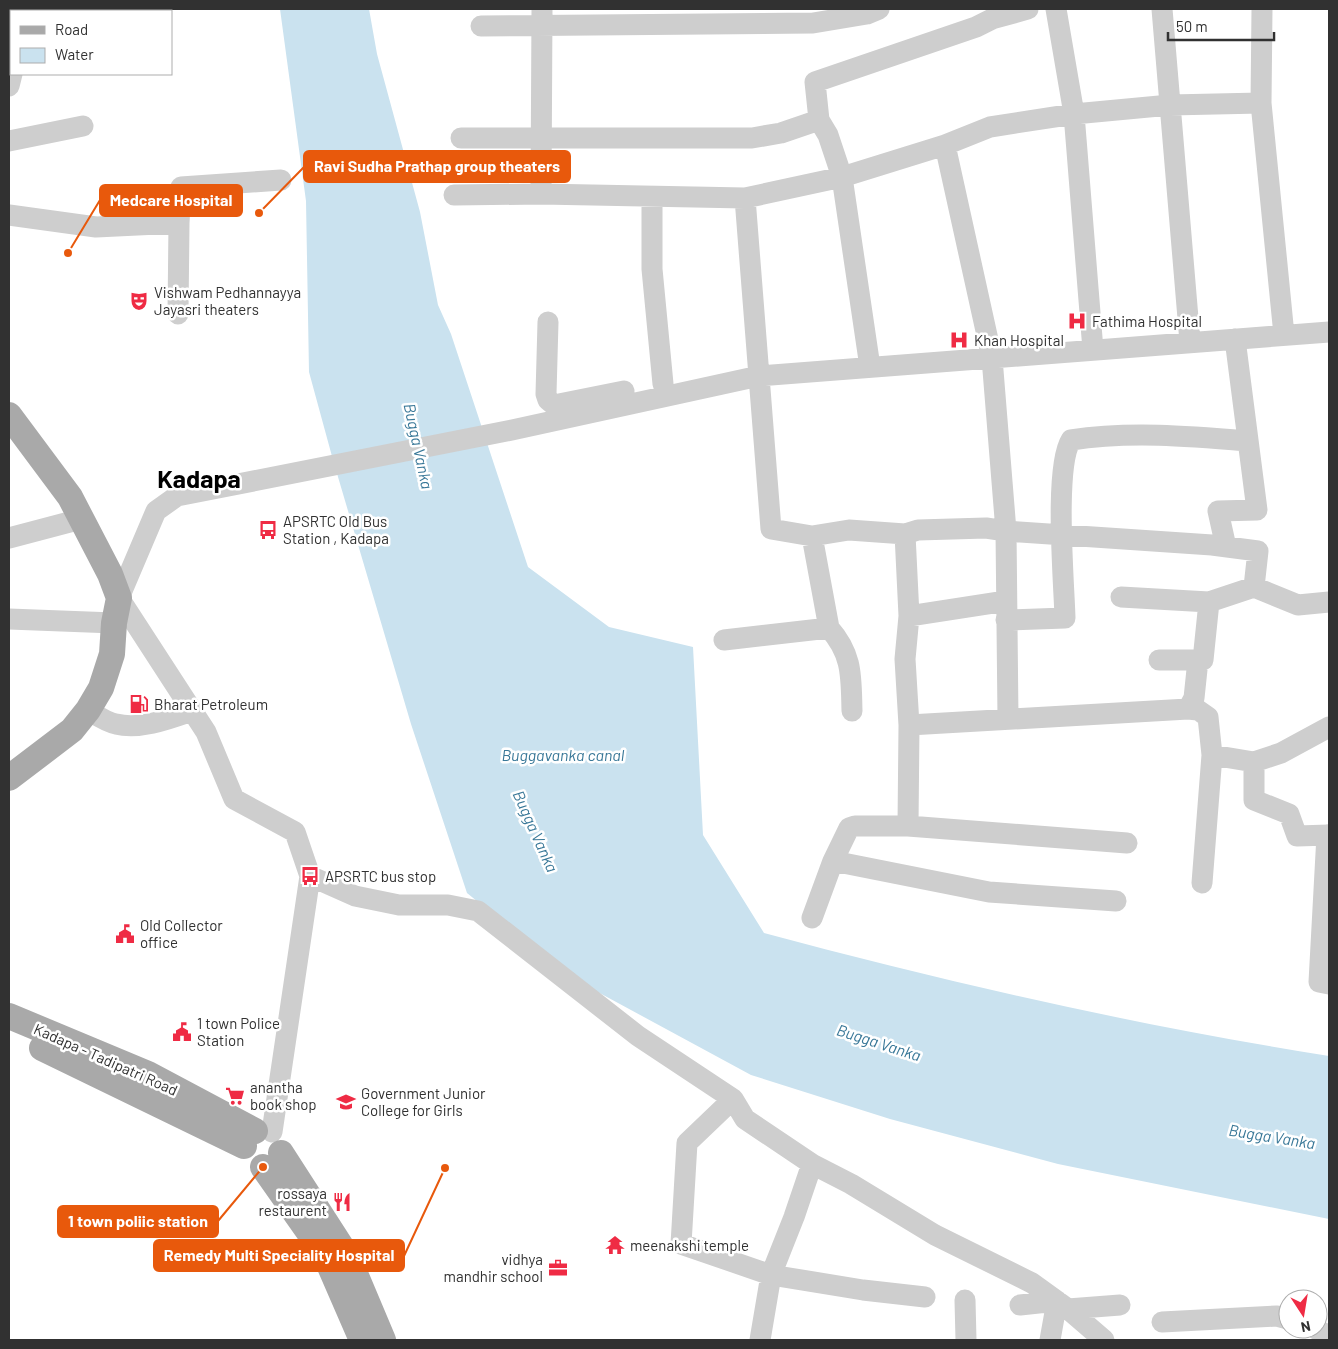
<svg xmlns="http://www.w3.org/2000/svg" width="1338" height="1349" font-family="Barlow,sans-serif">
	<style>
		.water { fill: #cae2ef }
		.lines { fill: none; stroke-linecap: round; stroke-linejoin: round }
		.minor { stroke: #cecece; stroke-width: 21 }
		.major { stroke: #a9a9a9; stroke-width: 26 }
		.labels { text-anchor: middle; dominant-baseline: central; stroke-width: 5; stroke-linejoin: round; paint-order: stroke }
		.poi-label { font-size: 15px; fill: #313131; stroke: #fff; text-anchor: start }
		.street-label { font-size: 15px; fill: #313131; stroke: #fff }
		.water-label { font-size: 16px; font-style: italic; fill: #397898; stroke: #fff }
		.town-label { font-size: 25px; font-weight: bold; fill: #000; stroke: #fff }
		.leader { fill: none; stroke: #e8590c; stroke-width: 2 }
		.callout-dot { fill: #e8590c; stroke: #fff; stroke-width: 2 }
		.callout { fill: #e8590c; stroke: #e8590c; stroke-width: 2 }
		.callout-label { font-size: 16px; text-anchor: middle; font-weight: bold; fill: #fff }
	</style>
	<rect width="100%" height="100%" fill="#fff"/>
	<path class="water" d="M280,9H369L377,54L420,212L438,305L451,334L528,567L609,627L693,647L703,835L764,933C950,983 1139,1026 1329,1056V1219L1058,1164L890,1119L751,1075L570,977L467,893L411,724L333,460L309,372L306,201Z"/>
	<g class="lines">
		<path class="minor" d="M1056,9L1074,114L1093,350
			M1162,9L1190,342
			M1262,9L1261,103L1284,335
			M30,11L31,9
			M481,26L813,23L867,14L879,9
			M9,86L12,74
			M461,138H752L781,133L819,120
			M9,141L83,126
			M945,145L992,358L1006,531L1008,719
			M541,194L542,9
			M454,195L541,194L745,198L842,177L945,145L990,127L1074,114L1170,105L1261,103
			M652,197V269L663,384
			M745,198L771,529L812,536L849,530L905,534L918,530L986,528L1006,531L1212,545L1258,551L1254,587
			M9,215L96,227L179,223L181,187L281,180
			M178,314L179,223
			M548,322L546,394L548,400L554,405L624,391
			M870,367L842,177L828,135L819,120L815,82L976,27L992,19L1028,9
			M905,534L909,616L905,659L909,725
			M812,536L829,628
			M9,538L81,519
			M1226,547L1218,511L1257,510L1235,339
			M1121,597L1209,602
			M909,616L1006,601
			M9,619L114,623
			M1006,620L1065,618C1064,582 1054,467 1071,440C1129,431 1188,436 1247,441
			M724,640L829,628C853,655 851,677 852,711
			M1159,660H1203L1209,602L1254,587L1298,605L1329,602
			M1188,709L1194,698L1198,660
			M88,710C96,715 106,722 116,724C140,730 169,719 192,711
			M1254,762V800L1289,814L1297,836L1329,835
			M908,826L1127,843
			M1327,835L1319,982L1329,984
			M833,861L989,892L1116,901
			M310,876L355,896L399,905H448L478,911L638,1036L733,1099L687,1143L681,1244L771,1275L863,1290L925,1297
			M1202,883L1212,755
			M812,918L833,861L849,828L855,826H908L909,725L1188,709L1198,710L1208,717L1212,755L1254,762L1281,753L1329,727
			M733,1099L745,1119L812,1164L794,1217L771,1275L760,1340
			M272,1132L310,876L295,832L234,799L206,732L119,598L156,511L177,496L512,430L759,376L1329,332
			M812,1164L851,1184L935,1235L1032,1283L1068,1309L1104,1340
			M965,1300L966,1340
			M1020,1305L1057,1301L1050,1340
			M1068,1309L1120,1305
			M1162,1322L1277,1316L1288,1319
			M1316,1329L1329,1336"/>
		<path class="major" d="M9,415L70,497L110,574L119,598L114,623L112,654L101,688L88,710L72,730L9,778
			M9,1016L148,1074L255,1131
			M42,1048L244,1146
			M281,1153L348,1257L383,1340
			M263,1167L325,1255L362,1340"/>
	</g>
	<defs>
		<g id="theatre-bare" transform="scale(1.5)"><path d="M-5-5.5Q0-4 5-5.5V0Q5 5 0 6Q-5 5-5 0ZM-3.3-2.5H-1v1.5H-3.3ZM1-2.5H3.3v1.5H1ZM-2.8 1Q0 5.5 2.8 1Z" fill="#ef2b44" stroke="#fff" stroke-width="2.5" paint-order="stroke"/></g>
		<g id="hospital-bare" transform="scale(1.5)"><path d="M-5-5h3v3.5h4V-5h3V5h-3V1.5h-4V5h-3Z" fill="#ef2b44" stroke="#fff" stroke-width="2.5" paint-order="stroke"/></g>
		<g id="bus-bare" transform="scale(1.5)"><path d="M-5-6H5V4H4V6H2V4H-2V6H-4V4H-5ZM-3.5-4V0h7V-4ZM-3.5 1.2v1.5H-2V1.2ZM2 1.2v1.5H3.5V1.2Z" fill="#ef2b44" stroke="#fff" stroke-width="2.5" paint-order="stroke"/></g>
		<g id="fuel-bare" transform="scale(1.5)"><path d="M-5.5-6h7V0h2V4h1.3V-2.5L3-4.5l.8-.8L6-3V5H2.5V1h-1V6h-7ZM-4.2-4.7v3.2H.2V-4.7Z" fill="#ef2b44" stroke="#fff" stroke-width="2.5" paint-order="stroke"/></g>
		<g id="civic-bare" transform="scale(1.5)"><path d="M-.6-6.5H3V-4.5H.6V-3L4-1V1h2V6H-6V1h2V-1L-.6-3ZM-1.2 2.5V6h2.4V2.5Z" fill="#ef2b44" stroke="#fff" stroke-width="2.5" paint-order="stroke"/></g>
		<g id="supermarket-bare" transform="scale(1.5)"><path d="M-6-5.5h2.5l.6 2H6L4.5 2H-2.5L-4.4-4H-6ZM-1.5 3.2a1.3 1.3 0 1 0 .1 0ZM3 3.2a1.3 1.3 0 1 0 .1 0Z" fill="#ef2b44" stroke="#fff" stroke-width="2.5" paint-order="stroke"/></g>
		<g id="university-bare" transform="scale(1.5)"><path d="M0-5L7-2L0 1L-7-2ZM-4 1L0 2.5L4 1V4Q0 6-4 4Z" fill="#ef2b44" stroke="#fff" stroke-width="2.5" paint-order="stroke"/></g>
		<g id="restaurant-bare" transform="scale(1.5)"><path d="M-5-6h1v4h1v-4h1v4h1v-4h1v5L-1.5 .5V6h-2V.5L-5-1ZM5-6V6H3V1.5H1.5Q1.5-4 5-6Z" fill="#ef2b44" stroke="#fff" stroke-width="2.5" paint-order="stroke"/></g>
		<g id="temple-bare" transform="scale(1.5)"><path d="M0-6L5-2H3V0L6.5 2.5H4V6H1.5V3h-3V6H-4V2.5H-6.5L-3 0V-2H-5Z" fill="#ef2b44" stroke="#fff" stroke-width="2.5" paint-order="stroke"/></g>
		<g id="office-bare" transform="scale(1.5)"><path d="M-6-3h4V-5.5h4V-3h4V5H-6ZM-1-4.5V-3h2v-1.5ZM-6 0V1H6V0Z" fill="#ef2b44" stroke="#fff" stroke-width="2.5" paint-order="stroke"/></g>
	</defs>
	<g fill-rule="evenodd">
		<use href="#theatre-bare" x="139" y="301"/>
		<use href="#hospital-bare" x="1077" y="321"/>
		<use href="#hospital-bare" x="959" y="340"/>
		<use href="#bus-bare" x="268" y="530"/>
		<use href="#fuel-bare" x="139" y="704"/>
		<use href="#bus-bare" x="310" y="876"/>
		<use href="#civic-bare" x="125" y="934"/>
		<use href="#civic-bare" x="182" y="1032"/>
		<use href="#supermarket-bare" x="235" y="1096"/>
		<use href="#university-bare" x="346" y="1102"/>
		<use href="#restaurant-bare" x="342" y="1202"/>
		<use href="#temple-bare" x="615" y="1245"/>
		<use href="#office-bare" x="558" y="1268"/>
	</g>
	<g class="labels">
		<g class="poi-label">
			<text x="154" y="292">Vishwam Pedhannayya<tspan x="154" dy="17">Jayasri theaters</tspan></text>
			<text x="1092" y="321">Fathima Hospital</text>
			<text x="974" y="340">Khan Hospital</text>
			<text x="283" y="521">APSRTC Old Bus<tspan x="283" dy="17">Station , Kadapa</tspan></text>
			<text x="154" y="704">Bharat Petroleum</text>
			<text x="325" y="876">APSRTC bus stop</text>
			<text x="140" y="925">Old Collector<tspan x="140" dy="17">office</tspan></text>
			<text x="197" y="1023">1 town Police<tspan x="197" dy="17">Station</tspan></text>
			<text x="250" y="1087">anantha<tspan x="250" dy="17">book shop</tspan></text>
			<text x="361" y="1093">Government Junior<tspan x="361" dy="17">College for Girls</tspan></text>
			<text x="327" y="1193" text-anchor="end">rossaya<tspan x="327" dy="17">restaurent</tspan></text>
			<text x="630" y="1245">meenakshi temple</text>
			<text x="543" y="1259" text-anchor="end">vidhya<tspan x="543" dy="17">mandhir school</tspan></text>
		</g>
		<g class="street-label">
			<text transform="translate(106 1059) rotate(24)">Kadapa - Tadipatri Road</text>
		</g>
		<g class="water-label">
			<text transform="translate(419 446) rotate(78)">Bugga Vanka</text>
			<text x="563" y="754">Buggavanka canal</text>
			<text transform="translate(536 831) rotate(66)">Bugga Vanka</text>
			<text transform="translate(879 1042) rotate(18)">Bugga Vanka</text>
			<text transform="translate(1272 1136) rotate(9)">Bugga Vanka</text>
		</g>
		<g class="town-label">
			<text x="199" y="478">Kadapa</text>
		</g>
	</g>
	<path class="leader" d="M259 213L304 167M68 253L100 200M263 1167L218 1221M445 1168L404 1256"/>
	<g class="callout-dot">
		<circle cx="259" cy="213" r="5"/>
		<circle cx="68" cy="253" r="5"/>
		<circle cx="263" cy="1167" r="5"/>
		<circle cx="445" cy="1168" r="5"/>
	</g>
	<g class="callout">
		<rect x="304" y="151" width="266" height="31" rx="5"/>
		<rect x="100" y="185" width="142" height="31" rx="5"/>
		<rect x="58" y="1206" width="160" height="31" rx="5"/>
		<rect x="154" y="1240" width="250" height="31" rx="5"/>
	</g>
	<g class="callout-label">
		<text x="437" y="172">Ravi Sudha Prathap group theaters</text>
		<text x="171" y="206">Medcare Hospital</text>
		<text x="138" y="1227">1 town poliic station</text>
		<text x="279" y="1261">Remedy Multi Speciality Hospital</text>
	</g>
	<rect width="1338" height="1349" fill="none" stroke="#313131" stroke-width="20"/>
	<rect x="10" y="10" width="162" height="65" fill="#ffffff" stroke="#adadad"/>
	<rect x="20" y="26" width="25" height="8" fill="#a9a9a9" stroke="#adadad"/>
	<text x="55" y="35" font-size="15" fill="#313131">Road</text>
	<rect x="20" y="48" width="25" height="15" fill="#cae2ef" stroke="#adadad"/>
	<text x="55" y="60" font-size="15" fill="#313131">Water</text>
	<g transform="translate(1303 1314) rotate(168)"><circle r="24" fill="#ffffff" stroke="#adadad"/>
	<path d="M0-4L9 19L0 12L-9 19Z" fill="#ef2b44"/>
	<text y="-8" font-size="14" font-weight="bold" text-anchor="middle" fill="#313131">N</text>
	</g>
	<path d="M1168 32v8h106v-8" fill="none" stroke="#313131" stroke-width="2.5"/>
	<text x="1176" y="32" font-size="15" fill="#313131" stroke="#ffffff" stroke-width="4" paint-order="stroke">50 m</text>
</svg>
